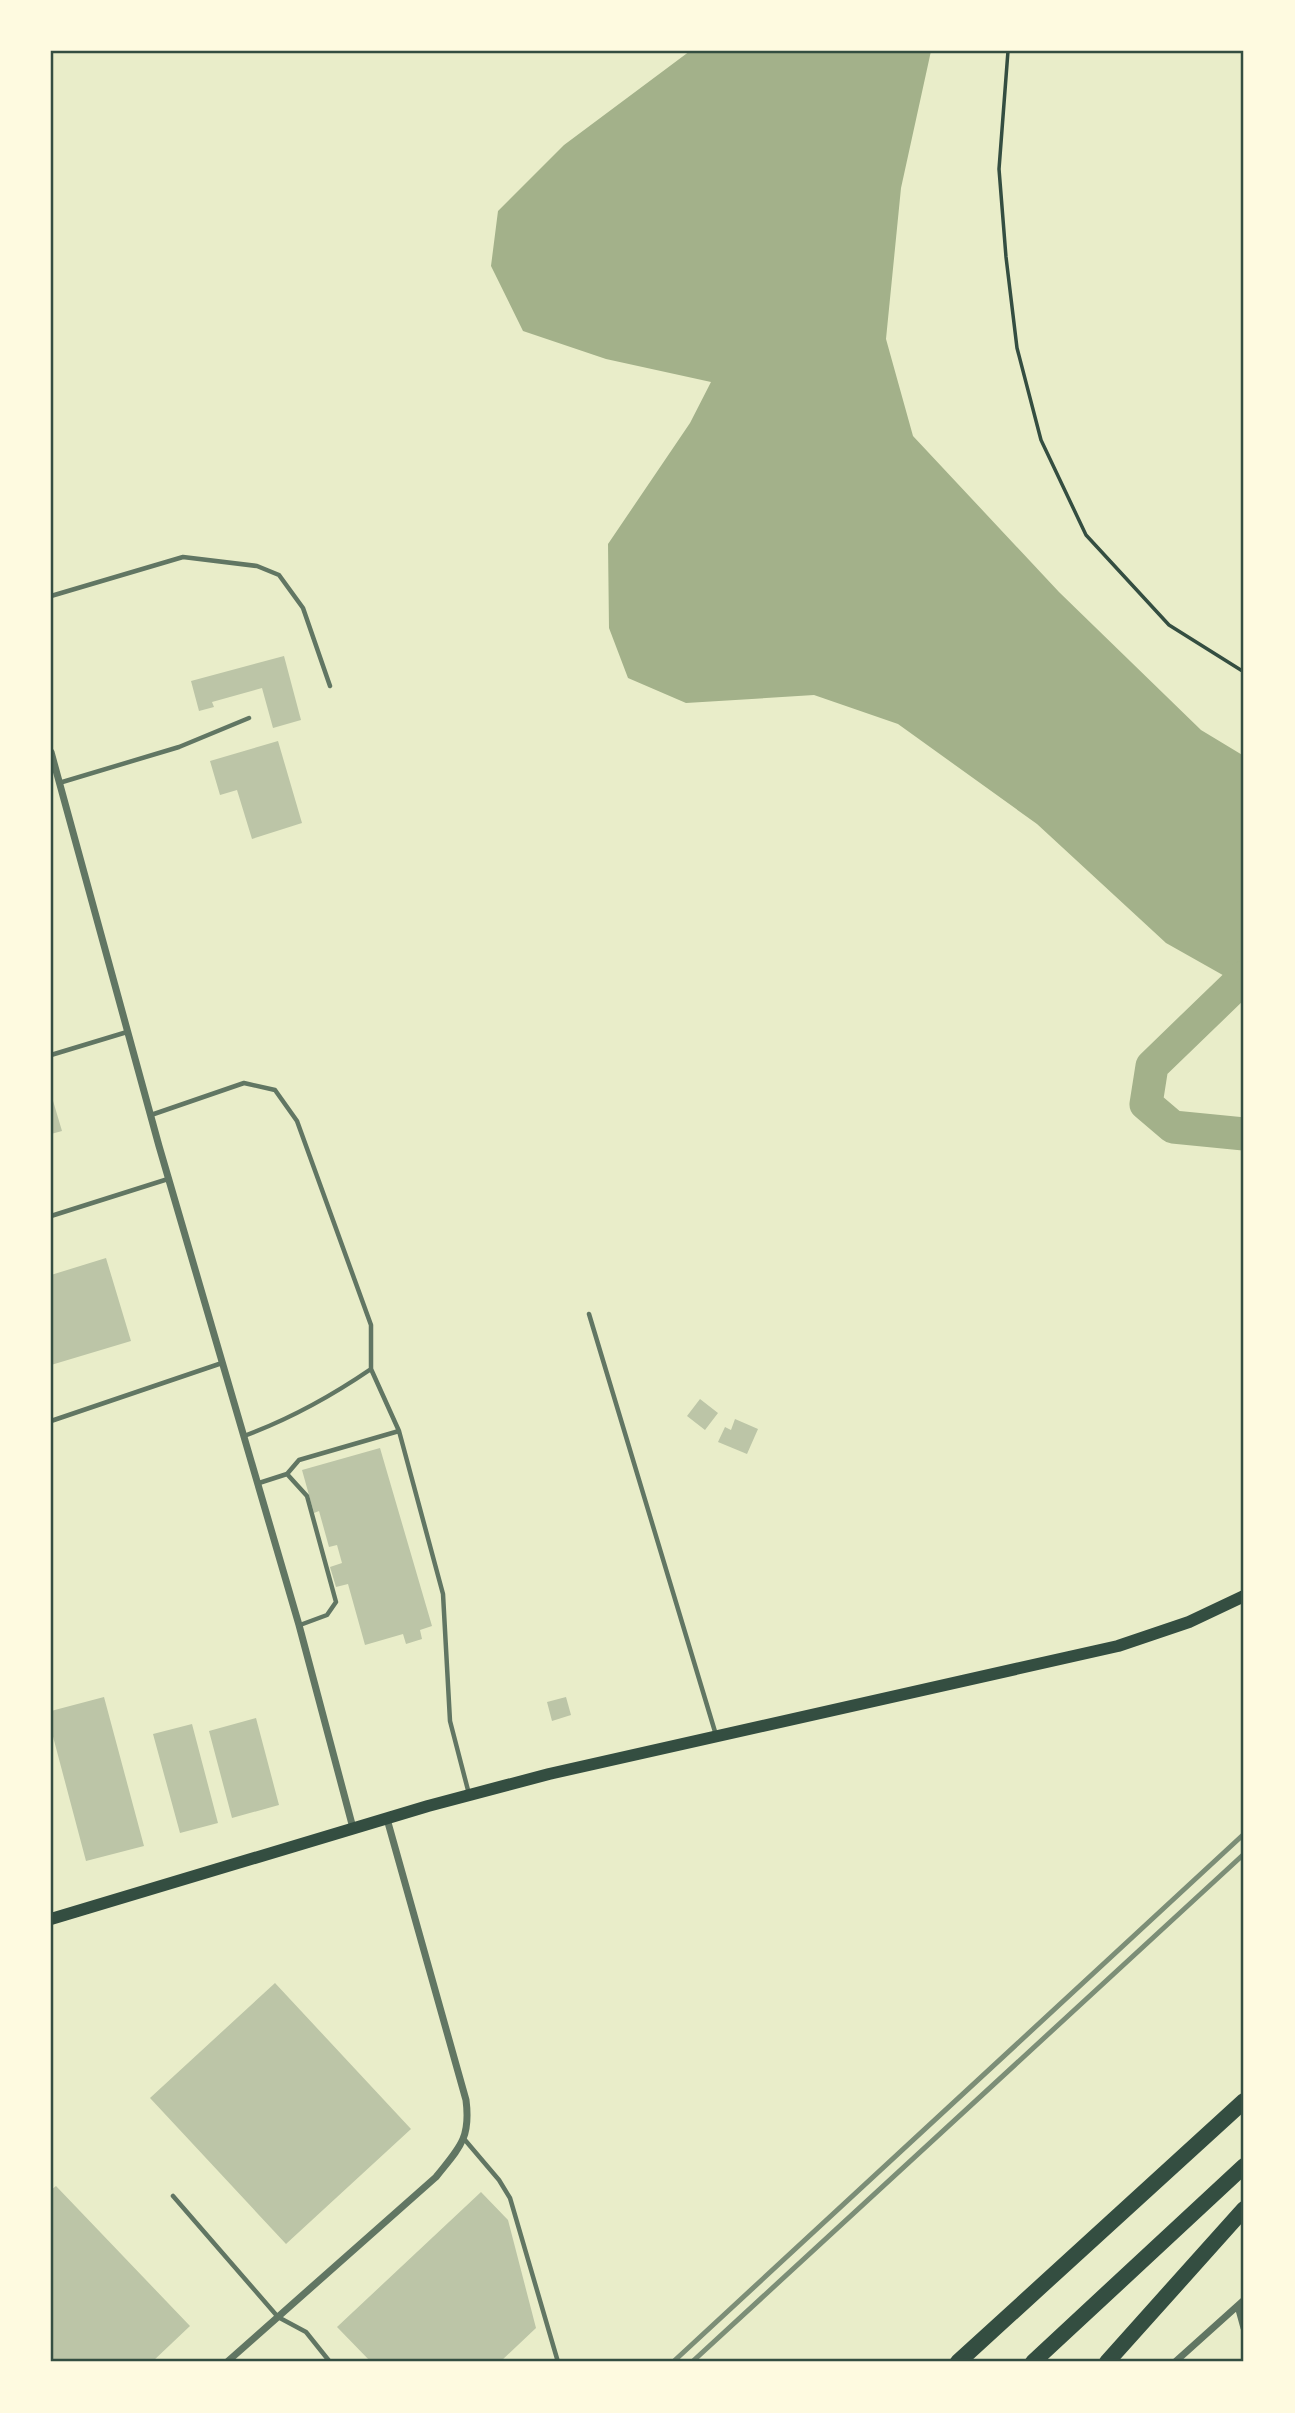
<svg xmlns="http://www.w3.org/2000/svg" width="1295" height="2413" font-family="Barlow,sans-serif">
	<style>
		.water { fill: #a3b18a }
		.lines { fill: none; stroke-linecap: round; stroke-linejoin: round }
		.river { stroke: #a3b18a; stroke-width: 33 }
		.building { fill: #bcc5a7 }
		.path { stroke: #344e41; stroke-width: 3.5 }
		.service { stroke: #617663; stroke-width: 4.5 }
		.minor { stroke: #617663; stroke-width: 7 }
		.secondary { stroke: #344e41; stroke-width: 12 }
		.motorway { stroke: #344e41; stroke-width: 16 }
		.rail { stroke: #7c8e77; stroke-width: 5 }
		.neatline { fill: none; stroke: #344e41; stroke-width: 2.5 }
	</style>
	<rect width="100%" height="100%" fill="#e9edc9"/>
	<path class="water" d="M690,51H931L901,188L886,339L913,436L1059,592L1201,730L1244,756V987L1166,943L1037,824L898,724L814,695L686,703L628,678L609,628L608,544L690,423L711,382L606,359L523,331L491,266L498,211L564,145Z"/>
	<g class="lines">
		<path class="river" d="M1244,977L1152,1066L1146,1104L1173,1127L1244,1134"/>
	</g>
	<path class="building" d="M284,656L301,720L273,728L262,688L212,702L214,707L199,711L191,681Z
		M278,741L302,823L252,839L237,790L220,795L210,761Z
		M51,1094L62,1131L51,1134Z
		M106,1258L131,1341L51,1365V1275Z
		M700,1399L718,1413L705,1430L687,1416Z
		M735,1419L758,1429L747,1454L718,1442L725,1427L731,1430Z
		M380,1448L432,1626L420,1630L422,1639L406,1644L403,1634L365,1645L348,1584L336,1587L330,1567L342,1563L337,1545L329,1547L319,1511L314,1513L302,1470Z
		M104,1697L144,1846L86,1861L51,1729V1711Z
		M566,1697L571,1715L552,1721L547,1702Z
		M256,1718L279,1805L232,1818L209,1731Z
		M192,1724L218,1823L180,1833L153,1734Z
		M275,1983L411,2129L286,2244L150,2098Z
		M56,2186L190,2326L152,2362H51V2190Z
		M481,2192L508,2220L536,2328L500,2362H371L337,2327Z"/>
	<g class="lines">
		<path class="path" d="M1008,51L999,169L1006,257L1017,348L1041,440L1086,535L1169,625L1244,672"/>
		<path class="service" d="M51,596L183,557L257,566L279,575L303,608L330,686
			M59,783L179,747L249,718
			M51,1055L127,1032
			M151,1115L244,1083L275,1090L297,1121L371,1325V1369C330,1397 290,1419 244,1436
			M51,1216L168,1179
			M589,1314L716,1735
			M371,1369L399,1431L443,1594L450,1721L469,1794
			M51,1421L222,1363
			M287,1474L307,1496L336,1602L327,1615L300,1625
			M259,1483L287,1474L299,1460L399,1431
			M465,2140L499,2180L510,2198L558,2362
			M173,2196L278,2317L306,2332L330,2362"/>
		<path class="minor" d="M51,752L159,1146L299,1625L353,1828
			M1238,2306L1244,2328
			M227,2362L436,2177C459,2148 471,2139 466,2100L387,1819
			M1175,2362L1244,2300"/>
		<path class="secondary" d="M51,1919L428,1806L549,1774L1118,1646L1189,1622L1244,1596"/>
		<path class="motorway" d="M958,2362L1244,2101
			M1033,2362L1244,2166
			M1107,2362L1244,2209"/>
		<path class="rail" d="M673,2362L1244,1834
			M692,2362L1244,1854"/>
	</g>
	<rect width="1295" height="2413" fill="none" stroke="#fefae0" stroke-width="105"/>
	<rect x="52" y="52" width="1190" height="2308" class="neatline"/>
</svg>
